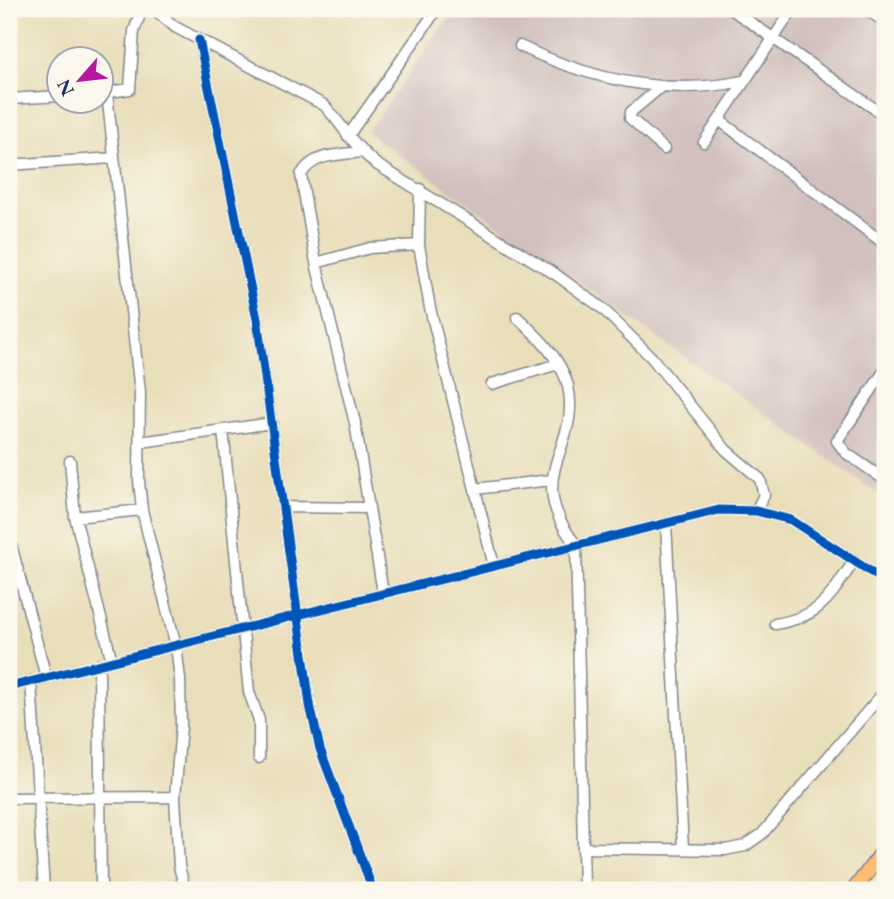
<svg xmlns="http://www.w3.org/2000/svg" width="894" height="899" font-family="'EB Garamond',serif">
	<style>
		.industrial { fill: #d1c0bd }
		.lines { fill: none; stroke-linecap: round; stroke-linejoin: round }
		.minor-casing { stroke: #82868c; stroke-width: 13 }
		.major-casing { stroke: #82868c; stroke-width: 17 }
		.minor { stroke: #fff; stroke-width: 10 }
		.major { stroke: #fdbc70; stroke-width: 14 }
		.cycleway-casing { stroke: #fbf7ec; stroke-width: 13 }
		.cycleway { stroke: #0057b8; stroke-width: 9 }
	</style>
	<rect width="100%" height="100%" fill="#fbf7ec"/>
	<filter id="ink" filterUnits="userSpaceOnUse"><feTurbulence type="fractalNoise" baseFrequency=".0143" numOctaves="2"/><feDisplacementMap in="SourceGraphic" scale="14" xChannelSelector="R" yChannelSelector="G"/><feConvolveMatrix kernelMatrix="1 2 1 2 8 2 1 2 1" color-interpolation-filters="sRGB"/></filter>
	<filter id="wash" filterUnits="userSpaceOnUse"><feTurbulence type="fractalNoise" baseFrequency=".00686" numOctaves="4" result="noise"/><feDisplacementMap in="SourceGraphic" scale="28" xChannelSelector="R" yChannelSelector="G"/><feGaussianBlur stdDeviation="1.57" result="paint"/><feColorMatrix in="noise" values="0 0 0 0 0 0 0 0 0 0 0 0 0 0 0 0 0 1.4 0 .05"/><feComposite in="paint" operator="in"/></filter>
	<g filter="url(#wash)">
		<rect width="100%" height="100%" fill="#e9deba"/>
		<path class="industrial" d="M455,9H885V499L367,132Z"/>
	</g>
	<g filter="url(#ink)">
		<g class="lines">
			<g class="minor-casing">
				<path id="minor" d="M154,9L175,27L324,105C344,127 352,144 376,164L555,274L602,308L652,358L726,450L760,479L764,495L756,511
					M731,9L885,116
					M866,9L885,22
					M199,40L257,319L310,705L320,749L373,890
					M520,46C589,79 666,97 743,81
					M662,86L631,112L630,118L664,149
					M103,93L130,89L134,31L142,9
					M107,93L140,392L139,481L142,510L176,646L180,679L181,726L175,797L179,866L185,890
					M9,99L60,96
					M719,120L885,244
					M348,136L437,9
					M704,142L793,9
					M362,152C339,155 313,153 301,175L316,263L355,423L383,593
					M9,165L114,158
					M420,189L419,245L430,308L494,566
					M316,263L370,248L419,245
					M517,317C537,336 561,358 568,386C582,449 520,474 576,545L584,890
					M885,370L837,441L846,453L885,480
					M492,384L558,364
					M223,430L249,692L259,720V758
					M141,442L272,423
					M70,461L75,517L112,661
					M475,489L551,480
					M284,507L369,508
					M75,517L142,510
					M666,523L683,849
					M9,537L46,677
					M775,624C822,616 829,598 854,561
					M99,664L101,890
					M31,681L44,890
					M9,687L719,510L756,511L791,520L885,581
					M9,798L175,797
					M584,848L725,850L745,846L762,834L885,691"/>
			</g>
			<g class="major-casing">
				<path id="major" d="M854,890L885,849"/>
			</g>
			<use href="#minor" class="minor"/>
			<use href="#major" class="major"/>
			<g class="cycleway-casing">
				<path id="cycleway" d="M199,40L257,319L310,705L320,749L373,890
					M9,687L719,510L756,511L791,520L885,581"/>
			</g>
			<use href="#cycleway" class="cycleway"/>
		</g>
	</g>
	<rect width="894" height="899" fill="none" stroke="#fbf7ec" stroke-width="35"/>
	<g transform="translate(80 80) rotate(242)"><circle r="33" fill="#fbf7ec" stroke="#a1a7b3" stroke-width="2"/>
	<path d="M0-5L12 26L0 18L-12 26Z" fill="#b5179e"/>
	<text y="-10" font-size="19" font-weight="bold" text-anchor="middle" fill="#1b2f5e">N</text>
	</g>
</svg>
